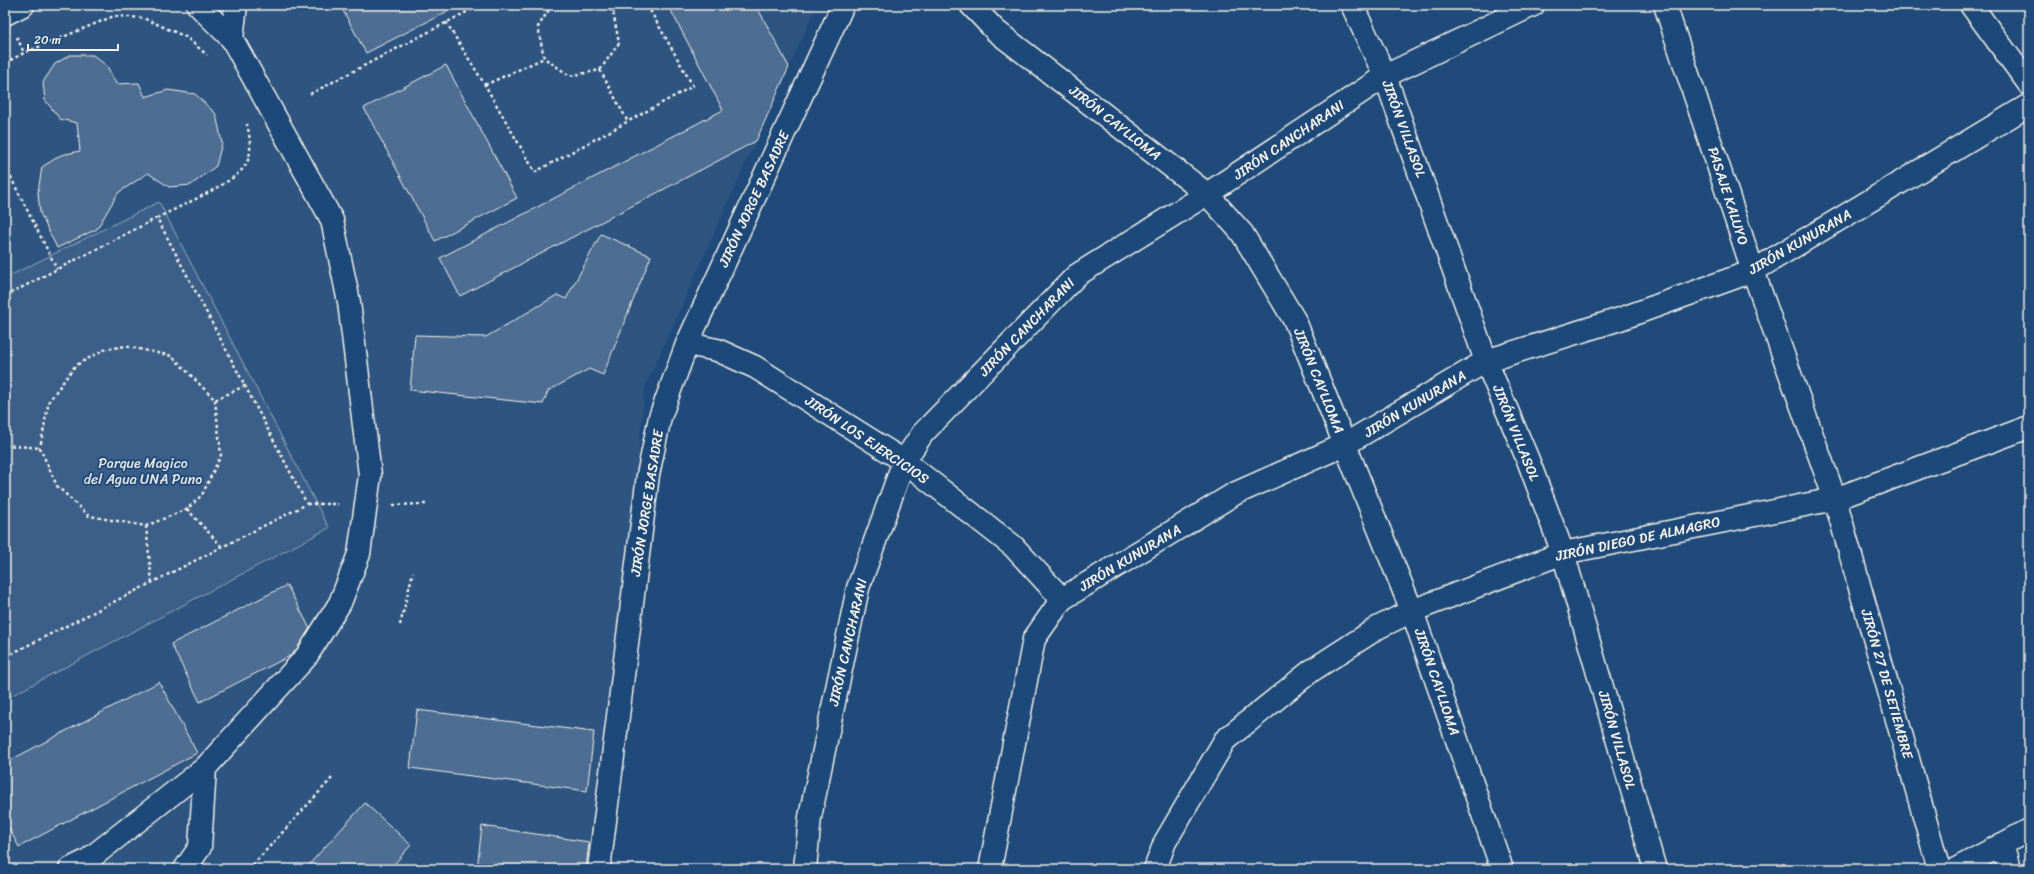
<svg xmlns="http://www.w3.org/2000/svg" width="2034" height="874" font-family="Sriracha,sans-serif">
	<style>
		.built { fill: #2d5581 }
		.green { fill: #3a5f88; stroke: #97a8b8 }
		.building { fill: #4d6e92; stroke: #f4f1e8 }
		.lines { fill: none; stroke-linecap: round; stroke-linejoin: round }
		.minor-casing { stroke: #f4f1e8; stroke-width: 25 }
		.path { stroke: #f4f1e8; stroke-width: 2.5; stroke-dasharray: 3 3; stroke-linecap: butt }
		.minor { stroke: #1f4a7a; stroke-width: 22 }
		.labels { text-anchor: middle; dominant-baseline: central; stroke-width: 3.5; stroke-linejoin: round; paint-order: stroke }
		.street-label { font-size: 14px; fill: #f4f1e8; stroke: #1f4a7a }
		.park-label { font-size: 14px; fill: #e1e2de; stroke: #1f4a7a }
	</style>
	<rect width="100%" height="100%" fill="#1f4a7a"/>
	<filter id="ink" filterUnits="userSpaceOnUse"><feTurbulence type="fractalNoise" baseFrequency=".025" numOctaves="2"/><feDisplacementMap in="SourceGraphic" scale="8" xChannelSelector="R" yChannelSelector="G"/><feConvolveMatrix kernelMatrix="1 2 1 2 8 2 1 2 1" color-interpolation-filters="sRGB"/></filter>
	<g filter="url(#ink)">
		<path class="built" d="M5,5H817L645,387L637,470L586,869H5Z"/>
		<path class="green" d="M159,202L329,528L5,699V278Z"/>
		<path class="building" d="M340,5H460L366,53Z
			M668,5H756L789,67L756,141L460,296L440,258L723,110Z
			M70,55H93L107,66L116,84L139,83L145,97L168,90L195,94L216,114L222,143L216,166L191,185L169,187L148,173L118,193L97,229L57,248L40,213L38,192L42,167L61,155L80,151L77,123L60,119L45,100L43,82L55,64Z
			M446,65L517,198L435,241L364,108Z
			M601,234L651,256L603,375L589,369L548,391L543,404L410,390L415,335L486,337L557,295L566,299Z
			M287,585L317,642L200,702L171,644Z
			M159,682L197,753L19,847L5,821V763Z
			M417,710L594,732L587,791L410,768Z
			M365,803L411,845L390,869H305Z
			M482,826L589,842L586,869H477Z"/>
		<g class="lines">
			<g class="minor-casing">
				<path id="minor" d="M971,5L996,31L1207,194L1242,233L1295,321L1412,611L1502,869
					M1352,5L1385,76L1486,361L1528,460L1563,553L1655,869
					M1665,5L1753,271L1835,499L1939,869
					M1971,5L2029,84
					M5,14L23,5
					M232,39L236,5
					M687,344L717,350L755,367L904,461L1013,546L1062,599
					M2002,844L2009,869
					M70,869L88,860L205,768L306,657L340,603L359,554L370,475L349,302L332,220L232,39L198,5
					M185,869L200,847L205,768
					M599,869L648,475L660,417L687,344L843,5
					M805,869L810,817L858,588L904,461L923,433L1077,275L1207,194L1385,76L1533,5
					M990,869L1034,639L1062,599L1234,494L1344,445L1486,361L1620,319L1753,271L2029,105
					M1155,869L1165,842L1225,740L1311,671L1379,627L1412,611L1563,553L1835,499L2029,427
					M1956,869L2029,830"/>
			</g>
			<path class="path" d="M552,5L538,27L544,58L570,76L600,70L619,43L613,12L605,5
				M613,12L624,5
				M446,22L485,85L535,172L693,86L647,5
				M17,37L24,53
				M5,63L24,53L114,16L143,18L186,37L207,55
				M600,70L628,122
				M485,85L544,58
				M310,94L480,5
				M5,166L57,269
				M157,218C178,207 233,184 245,166C253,154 250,138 247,124
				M5,296L157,218L307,504L5,657
				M215,400L221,455L202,495L187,509L146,526L89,516L57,486L40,448L49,401L75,366L103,350L125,346L172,356L215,400L246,385
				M5,445L40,448
				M307,504H338
				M393,505L426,504
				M187,509L222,547
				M146,526L152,583
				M400,625L413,572
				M249,869L333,777"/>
			<use href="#minor" class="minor"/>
		</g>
	</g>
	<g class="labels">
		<g class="street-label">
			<text transform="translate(1115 123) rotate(38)">JIRÓN CAYLLOMA</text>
			<text transform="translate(1404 129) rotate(70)">JIRÓN VILLASOL</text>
			<text transform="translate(1289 140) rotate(-34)">JIRÓN CANCHARANI</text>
			<text transform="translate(1728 196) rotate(72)">PASAJE KALUYO</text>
			<text transform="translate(754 199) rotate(-65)">JIRÓN JORGE BASADRE</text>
			<text transform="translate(1800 242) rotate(-30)">JIRÓN KUNURANA</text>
			<text transform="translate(1027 327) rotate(-46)">JIRÓN CANCHARANI</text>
			<text transform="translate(1319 381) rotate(68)">JIRÓN CAYLLOMA</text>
			<text transform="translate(1415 404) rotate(-31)">JIRÓN KUNURANA</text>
			<text transform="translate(1516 433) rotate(68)">JIRÓN VILLASOL</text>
			<text transform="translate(867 440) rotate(34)">JIRÓN LOS EJERCICIOS</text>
			<text transform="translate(647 503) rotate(-81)">JIRÓN JORGE BASADRE</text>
			<text transform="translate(1638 539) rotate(-12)">JIRÓN DIEGO DE ALMAGRO</text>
			<text transform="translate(1130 558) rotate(-31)">JIRÓN KUNURANA</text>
			<text transform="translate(848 642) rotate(-77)">JIRÓN CANCHARANI</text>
			<text transform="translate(1437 682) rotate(71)">JIRÓN CAYLLOMA</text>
			<text transform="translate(1887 684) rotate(74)">JIRÓN 27 DE SETIEMBRE</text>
			<text transform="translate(1617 740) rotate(74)">JIRÓN VILLASOL</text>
		</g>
		<g class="park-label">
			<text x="143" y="463">Parque Magico<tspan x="143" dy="16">del Agua UNA Puno</tspan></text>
		</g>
	</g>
	<rect width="2034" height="874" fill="none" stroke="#1f4a7a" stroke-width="20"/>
	<rect x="10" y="10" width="2014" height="854" fill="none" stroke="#f4f1e8" stroke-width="1.5" filter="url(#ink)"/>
	<path d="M28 44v6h90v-6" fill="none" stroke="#f4f1e8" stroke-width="2"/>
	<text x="34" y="44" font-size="12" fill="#f4f1e8" stroke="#1f4a7a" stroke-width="3" paint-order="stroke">20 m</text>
</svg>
